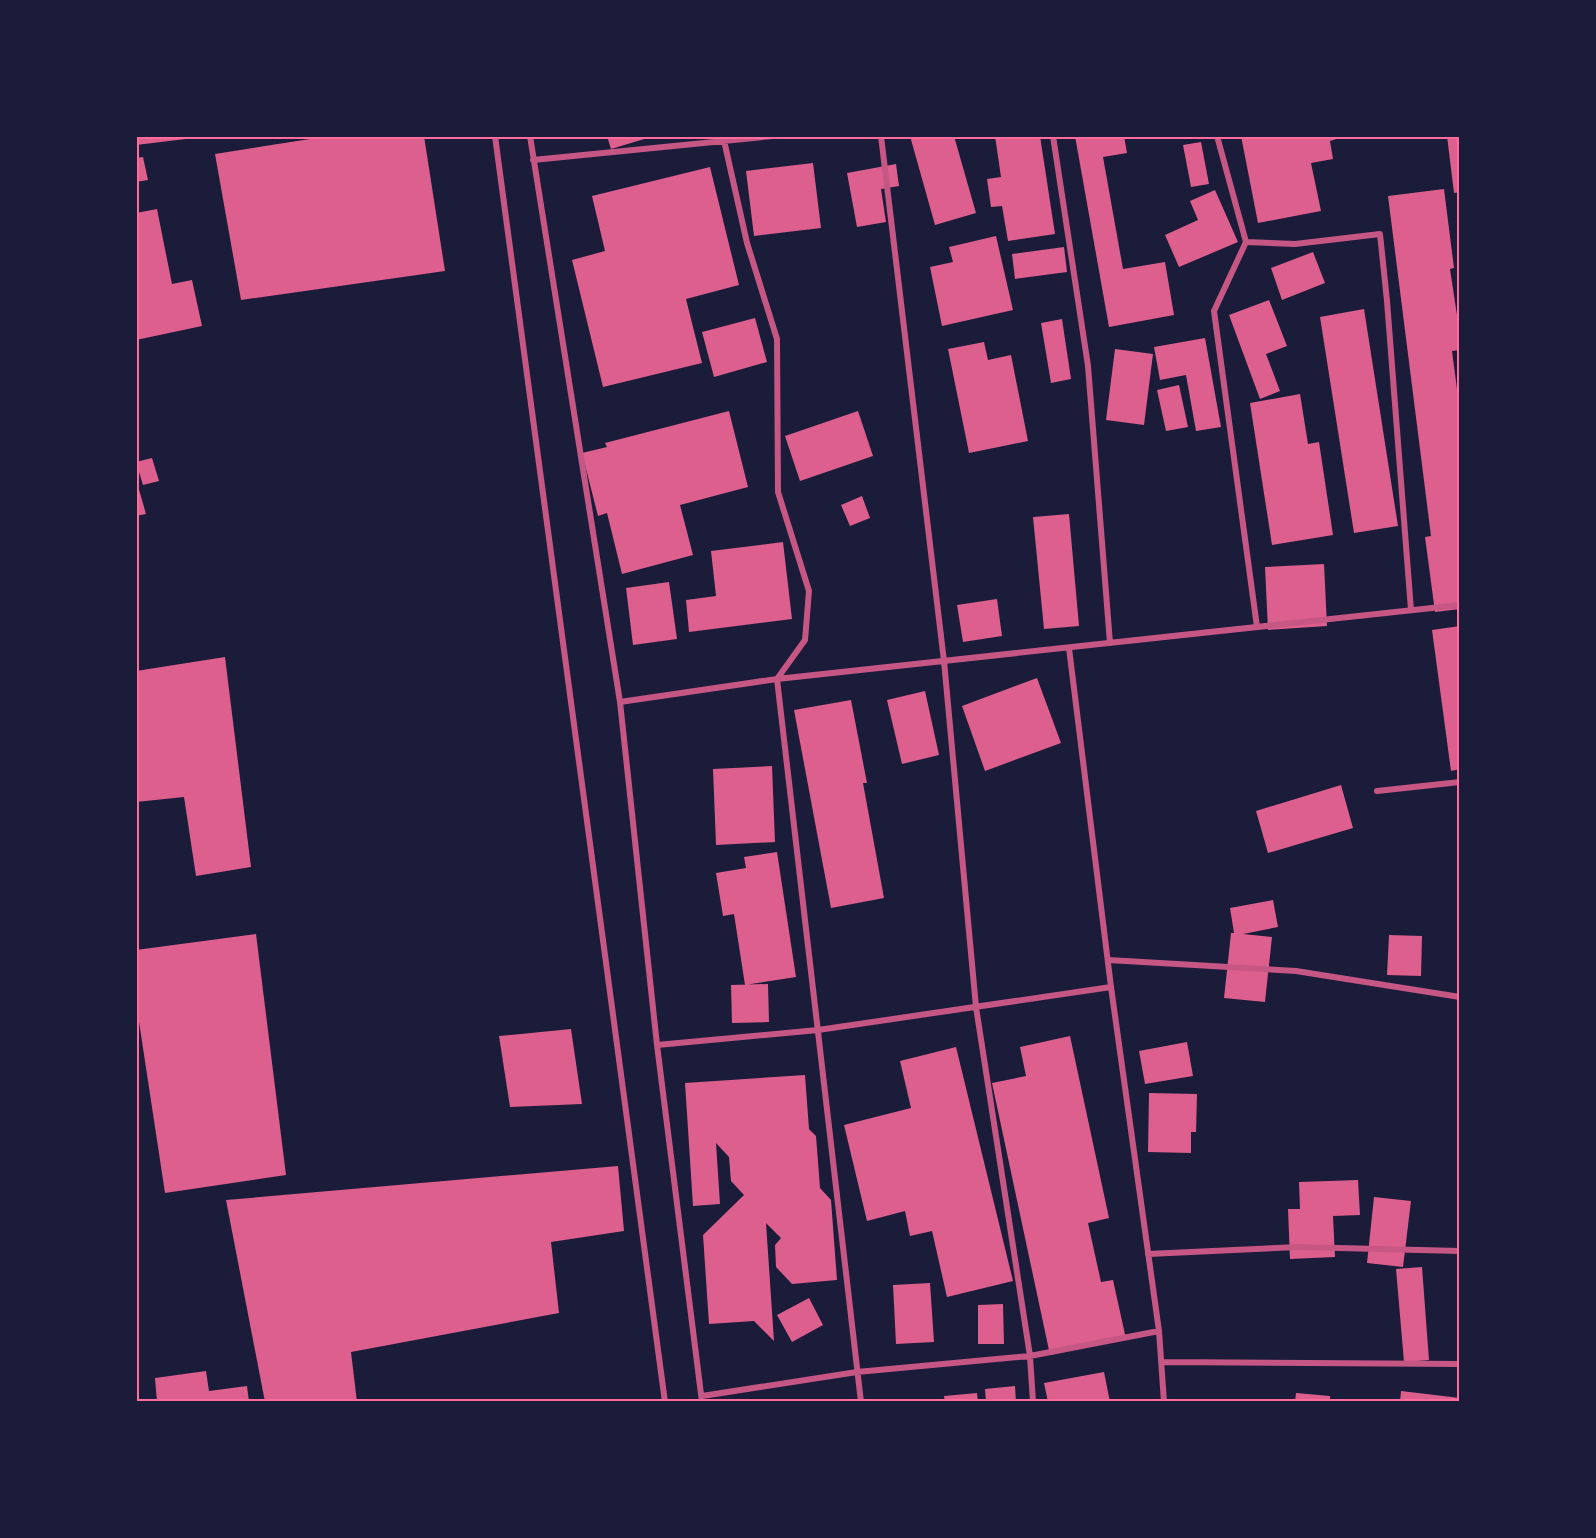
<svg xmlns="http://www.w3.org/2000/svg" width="1596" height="1538" font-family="Cabin,sans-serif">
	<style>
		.building { fill: #dd5f8e }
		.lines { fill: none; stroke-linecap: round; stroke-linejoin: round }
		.minor { stroke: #c65784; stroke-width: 6 }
		.neatline { fill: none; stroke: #ff6b9d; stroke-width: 2 }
	</style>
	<rect width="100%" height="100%" fill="#1b1b3a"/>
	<path class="building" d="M136,136H194V138L136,145Z
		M329,136H424L445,271L241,300L215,154Z
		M607,136H651V137L611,149Z
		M910,136H954L976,213L935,225Z
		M995,136H1040L1055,234L1008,241L1002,206L991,207L987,179L1001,177Z
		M1075,136H1124L1127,153L1103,157L1123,269L1165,262L1174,315L1109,327Z
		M1241,136H1346L1330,141L1333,159L1311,163L1321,211L1258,223Z
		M1447,136H1460V192L1454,193Z
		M1201,142L1209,184L1191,187L1183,145Z
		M143,157L148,180L136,182V158Z
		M813,163L821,228L754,236L746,171Z
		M896,164L899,186L881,189L886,222L857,227L847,173Z
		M710,167L739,285L686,299L702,363L603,387L572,260L605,251L592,196Z
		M1444,189L1454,268L1450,269L1460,335V350L1452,351L1460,412V609L1435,612L1425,537L1431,536L1388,196Z
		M1215,190L1238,242L1179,267L1165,235L1198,220L1190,201Z
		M157,209L172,284L192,280L202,326L136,340V213Z
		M996,236L1013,310L942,326L930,267L953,262L949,247Z
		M1064,247L1067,272L1015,279L1012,254Z
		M1313,252L1325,283L1282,300L1271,268Z
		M1269,300L1287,346L1266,354L1280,391L1260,399L1229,315Z
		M1364,309L1398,526L1354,533L1320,317Z
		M755,318L767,362L714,377L702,332Z
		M1062,319L1071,379L1051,383L1041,323Z
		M1205,338L1221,427L1196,431L1186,375L1160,380L1154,347Z
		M984,342L988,360L1011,355L1028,441L969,453L948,349Z
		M1115,349L1153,354L1144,425L1106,420Z
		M1179,385L1188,427L1166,431L1157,390Z
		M1300,394L1308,444L1319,442L1333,535L1272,545L1250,403Z
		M729,411L748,487L680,505L693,555L622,574L607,513L598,516L582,453L607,447L605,443Z
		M858,411L873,456L800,481L785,436Z
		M152,458L159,481L143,485L136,462Z
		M136,479L146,514L136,516Z
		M862,496L870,518L850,526L841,505Z
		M1069,514L1079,626L1044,629L1033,517Z
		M783,542L792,619L689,632L686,600L716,596L711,551Z
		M1324,564L1327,626L1268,630L1265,567Z
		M669,582L677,639L633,645L626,588Z
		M997,599L1002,636L963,642L957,605Z
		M1460,626V769L1451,771L1432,630Z
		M225,657L251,867L196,876L184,797L136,802V671Z
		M1037,678L1061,743L985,771L962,706Z
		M925,691L939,755L902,764L887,700Z
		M851,700L867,783H863L884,898L831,908L794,710Z
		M772,766L775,842L716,845L713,769Z
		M1341,785L1353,828L1268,853L1256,811Z
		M777,852L796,977L745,985L734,914L723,916L716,873L746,868L744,857Z
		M1273,900L1278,927L1243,934L1272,937L1265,1002L1224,998L1231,933H1234L1230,908Z
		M256,934L286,1175L165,1193L136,1002V950Z
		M1389,935L1422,936L1421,976L1387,975Z
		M768,984L769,1022L732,1023L731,985Z
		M571,1029L582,1104L510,1107L499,1036Z
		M1070,1036L1109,1218L1088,1223L1101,1282L1113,1280L1126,1339L1050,1355L992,1083L1026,1076L1020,1047Z
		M1187,1042L1193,1076L1145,1084L1139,1051Z
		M956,1047L1013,1281L947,1297L932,1231L910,1236L905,1211L867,1221L844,1125L911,1108L900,1061Z
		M805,1075L809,1129L816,1136L820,1188L831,1200L837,1280L792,1284L776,1267L775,1245L781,1238L766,1223L774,1341L754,1321L709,1324L703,1235L744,1195L731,1181L729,1157L716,1143L720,1204L693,1206L685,1083Z
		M1149,1093L1197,1094L1196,1132H1191V1153L1148,1152Z
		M618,1166L624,1231L551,1242L559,1313L351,1352L357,1402H265L226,1200Z
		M1358,1180L1360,1215L1333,1216L1335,1257L1290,1259L1288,1209H1300L1299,1182Z
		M1374,1197L1411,1201L1403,1267L1367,1263Z
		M1422,1267L1429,1360L1404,1362L1396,1269Z
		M930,1283L934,1342L896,1344L893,1285Z
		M809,1298L823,1325L792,1342L777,1315Z
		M1003,1304L1004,1344H978V1305Z
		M206,1371L209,1391L247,1386L249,1402H157L155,1378Z
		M1104,1372L1110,1402H1048L1044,1383Z
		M1015,1386L1016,1402H986L985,1389Z
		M1401,1391L1460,1398V1402H1400Z
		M977,1393L978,1402H945L944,1396Z
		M1296,1393L1330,1396V1402H1295Z"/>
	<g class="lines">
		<path class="minor" d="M495,136L665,1402
			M530,136L620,702L657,1045L702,1402
			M723,136L747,243L777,339L778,492L809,591L805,640L777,679L861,1402
			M881,136L944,661L976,1007L1030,1356L1033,1402
			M1053,136L1088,366L1110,643
			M1217,136L1246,242L1214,311L1257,627
			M533,160L773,136
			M1246,242L1295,244L1380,234L1387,301L1411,610
			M1069,648L1111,987
			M620,702L777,679L1460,605
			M1377,791L1460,782
			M1108,960L1296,971L1460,997
			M657,1045L818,1030L1111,987L1159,1331
			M1148,1254L1298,1247L1460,1251
			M1162,1362L1460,1364
			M702,1396L857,1372L1030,1356L1159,1331L1164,1402"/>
	</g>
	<rect width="1596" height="1538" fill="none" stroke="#1b1b3a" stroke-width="276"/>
	<rect x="138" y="138" width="1320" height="1262" class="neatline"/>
</svg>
